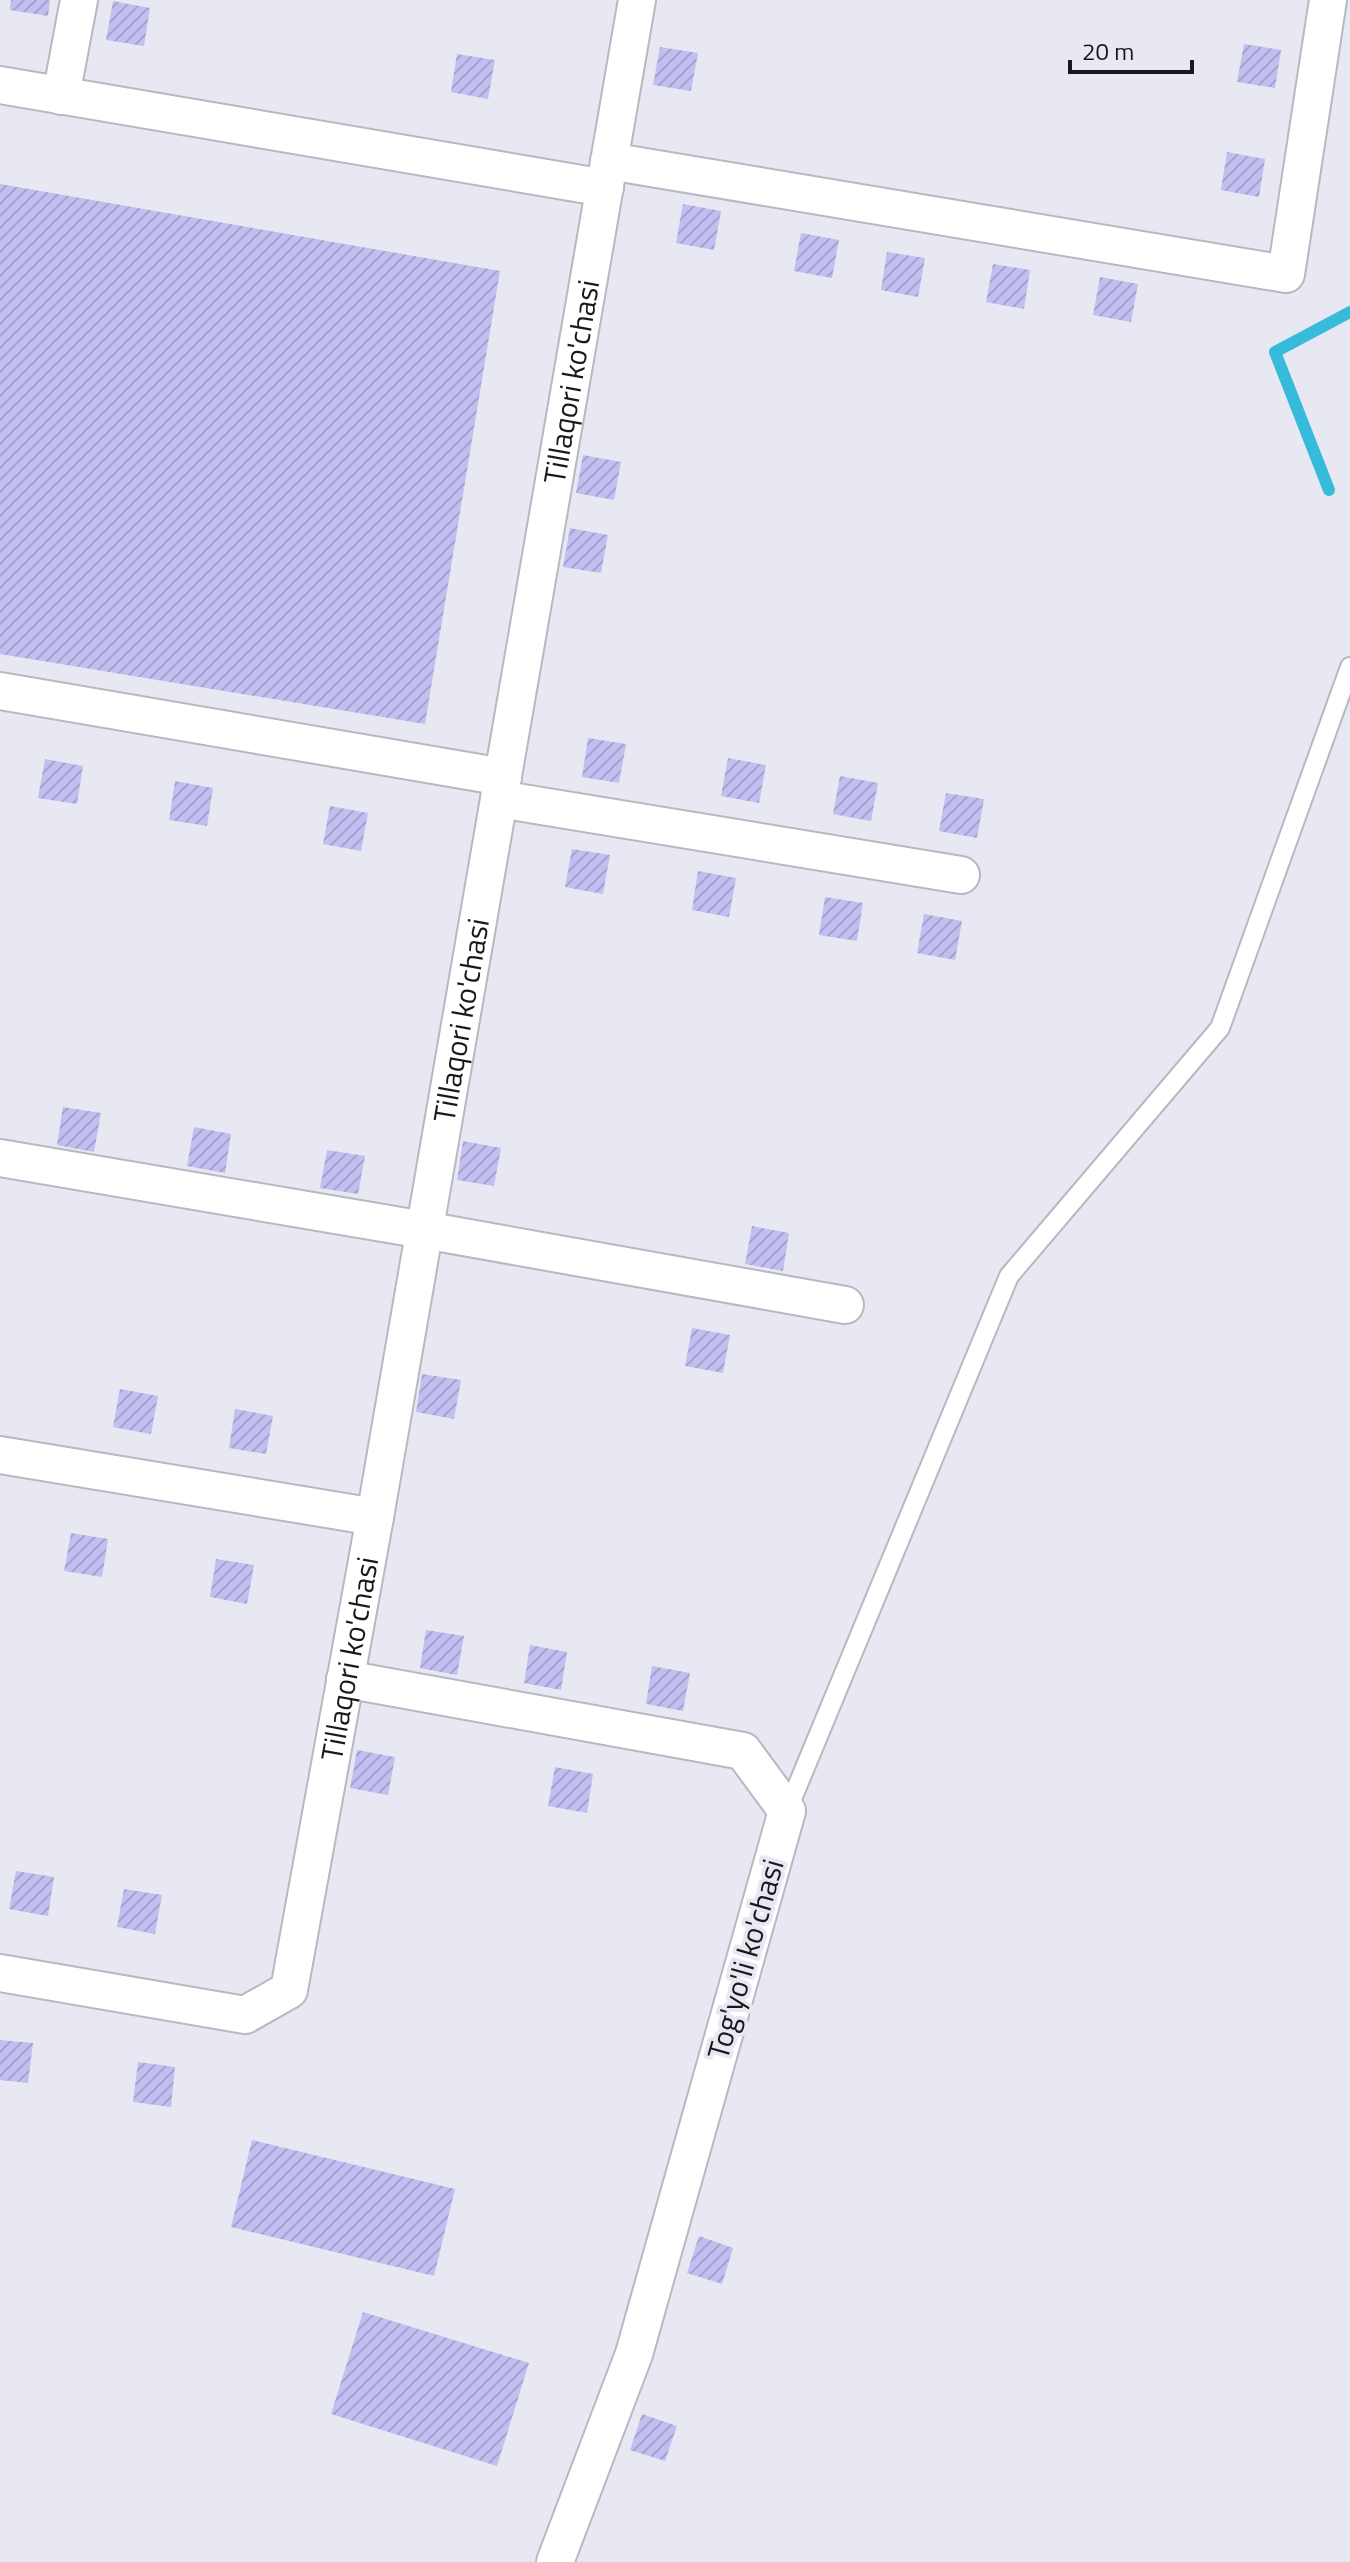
<svg xmlns="http://www.w3.org/2000/svg" width="1350" height="2562" font-family="'Titillium Web',sans-serif">
	<style>
		.lines { fill: none; stroke-linecap: round; stroke-linejoin: round }
		.stream { stroke: #37bbdb; stroke-width: 12 }
		.building { fill: url(#building-hatch) }
		.lane-casing { stroke: #b8b8c2; stroke-width: 22 }
		.street-casing { stroke: #b8b8c2; stroke-width: 40 }
		.lane { stroke: #fff; stroke-width: 18 }
		.street { stroke: #fff; stroke-width: 36 }
		.labels { text-anchor: middle; dominant-baseline: central; stroke-width: 8; stroke-linejoin: round; paint-order: stroke }
		.street-label { font-size: 30px; fill: #19181c; stroke: #e8e8f3 }
	</style>
	<defs>
		<pattern id="building-hatch" width="6" height="6" patternUnits="userSpaceOnUse" patternTransform="scale(2)"><rect width="6" height="6" fill="#c1bef1"/><path d="M-1 1l2-2M0 6l6-6M5 7l2-2" fill="none" stroke="#a5a3ce"/></pattern>
	</defs>
	<rect width="100%" height="100%" fill="#e8e8f3"/>
	<g class="lines">
		<path class="stream" d="M1329,490L1275,352L1350,312"/>
	</g>
	<path class="building" d="M11,0H50L48,16L10,10Z
		M113,1L150,8L144,46L106,40Z
		M1244,44L1281,50L1275,88L1237,82Z
		M660,47L698,53L691,91L653,85Z
		M457,54L495,60L488,99L451,92Z
		M1227,152L1265,159L1259,197L1221,190Z
		M0,184L500,271L425,724L0,654Z
		M683,204L721,211L714,250L676,243Z
		M801,233L839,240L832,278L794,271Z
		M887,252L925,258L918,297L881,290Z
		M993,264L1030,270L1024,309L986,302Z
		M1100,277L1138,284L1131,322L1093,315Z
		M583,455L621,462L614,500L576,493Z
		M570,528L608,535L601,573L563,567Z
		M588,738L626,744L619,783L582,777Z
		M728,758L766,765L759,803L721,796Z
		M45,759L83,766L77,804L38,798Z
		M840,776L878,783L871,821L833,814Z
		M175,781L213,788L207,826L169,820Z
		M946,793L984,799L977,838L939,831Z
		M330,806L368,813L361,851L323,844Z
		M572,849L610,855L603,894L565,887Z
		M698,871L736,878L729,917L692,910Z
		M825,897L863,903L857,941L819,935Z
		M924,914L962,921L955,960L917,953Z
		M63,1107L101,1113L94,1152L57,1145Z
		M194,1127L231,1134L225,1173L187,1166Z
		M463,1141L501,1148L494,1186L457,1180Z
		M327,1150L365,1156L358,1194L320,1188Z
		M752,1226L789,1233L783,1271L745,1264Z
		M692,1328L730,1335L723,1373L685,1366Z
		M422,1374L461,1380L454,1419L416,1412Z
		M120,1389L158,1396L151,1434L113,1427Z
		M235,1409L273,1416L266,1454L229,1448Z
		M71,1533L108,1539L102,1577L64,1571Z
		M216,1559L254,1565L247,1604L210,1597Z
		M426,1630L464,1636L457,1675L420,1668Z
		M530,1645L567,1652L561,1690L524,1683Z
		M652,1666L690,1673L683,1711L646,1704Z
		M357,1750L395,1757L388,1795L350,1788Z
		M555,1767L593,1774L587,1813L548,1806Z
		M16,1871L54,1877L48,1916L9,1909Z
		M124,1889L162,1895L155,1934L117,1927Z
		M0,2040L33,2043L28,2083L0,2080Z
		M138,2062L175,2067L171,2107L133,2102Z
		M252,2140L455,2189L434,2276L231,2227Z
		M699,2236L733,2248L722,2284L687,2273Z
		M363,2312L529,2363L497,2466L331,2414Z
		M642,2414L677,2426L665,2461L630,2450Z"/>
	<g class="lines">
		<g class="lane-casing">
			<path id="lane" d="M787,1811L1009,1276L1220,1028L1350,667"/>
		</g>
		<g class="street-casing">
			<g id="street">
				<path d="M0,85L605,188"/>
				<path d="M61,96L79,0"/>
				<path d="M609,161L1286,274L1328,0"/>
				<path d="M0,691L503,777"/>
				<path d="M499,799L961,875"/>
				<path d="M0,1158L424,1230L845,1305"/>
				<path d="M0,1455L375,1517"/>
				<path d="M345,1679L743,1751L787,1811L634,2354L555,2562"/>
				<path id="s1" d="M0,1973L245,2015L289,1990L375,1517L637,0"/>
			</g>
		</g>
		<use href="#lane" class="lane"/>
		<use href="#street" class="street"/>
	</g>
	<g class="labels">
		<g class="street-label">
			<text stroke="none"><textPath href="#s1" startOffset="1932">Tillaqori ko'chasi</textPath></text>
			<text stroke="none"><textPath href="#s1" startOffset="1284">Tillaqori ko'chasi</textPath></text>
			<text stroke="none"><textPath href="#s1" startOffset="636">Tillaqori ko'chasi</textPath></text>
			<text transform="translate(745 1959) rotate(-74)">Tog'yo'li ko'chasi</text>
		</g>
	</g>
	<path d="M1070 60v12h122v-12" fill="none" stroke="#19181c" stroke-width="4"/>
	<text x="1082" y="60" font-size="24" fill="#19181c" stroke="#e8e8f3" stroke-width="6" paint-order="stroke">20 m</text>
</svg>
